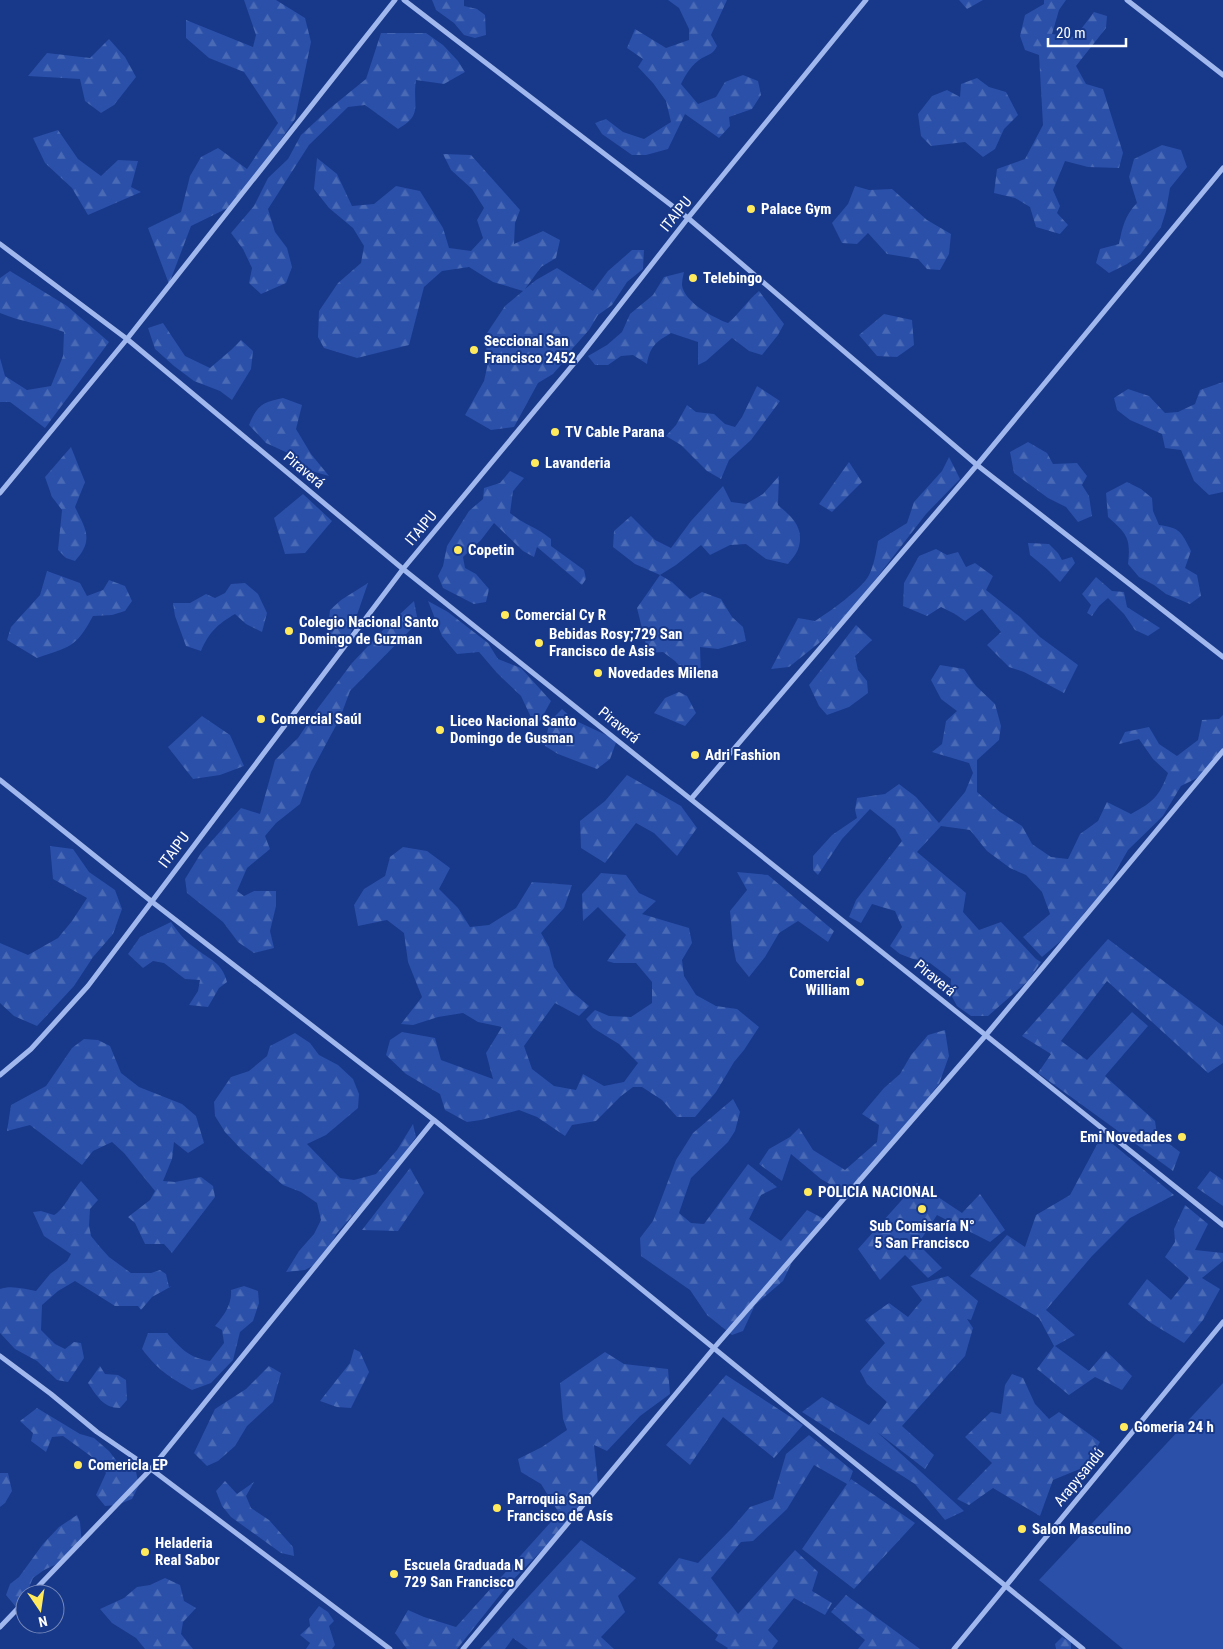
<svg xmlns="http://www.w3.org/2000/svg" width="1223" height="1649" font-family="'Roboto Condensed',sans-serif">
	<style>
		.forest { fill: url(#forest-firs) }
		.garden { fill: #2a50a9 }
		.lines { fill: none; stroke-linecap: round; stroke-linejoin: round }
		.street { stroke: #a1b8ee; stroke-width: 5 }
		.poi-dot { fill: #ffea5e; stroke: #18388a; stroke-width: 2 }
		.labels { text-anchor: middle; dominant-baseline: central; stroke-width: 4; stroke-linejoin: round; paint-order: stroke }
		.poi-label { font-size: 15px; font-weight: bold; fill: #fff; stroke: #18388a; text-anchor: start }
		.street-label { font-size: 15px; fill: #fff; stroke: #18388a }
	</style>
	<defs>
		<pattern id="forest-firs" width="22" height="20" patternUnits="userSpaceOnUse" patternTransform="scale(1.25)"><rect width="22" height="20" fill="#2a50a9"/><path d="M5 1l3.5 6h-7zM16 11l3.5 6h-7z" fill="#4a6ab6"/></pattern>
	</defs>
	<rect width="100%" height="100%" fill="#18388a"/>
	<path class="forest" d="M244,0H276L305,18L311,42L295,119L258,173L232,206L191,226L169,284L148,228L181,212L190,176L201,157L218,148L247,169L278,123L244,72L209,58L186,38V20L253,47L256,35Z
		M432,0H464V6L477,9L485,15L486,35L475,38L464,35L454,23L436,10Z
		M668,0H727L711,35L717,46C713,54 710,54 702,58C692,64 686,74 681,84L698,104L716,97L725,82L743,75L758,81L761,95L752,109L729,117L730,126L719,138L685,114L668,149L646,155H632L602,134L595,123L606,119L623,132L644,139L671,122L666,101L653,83L638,67L643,59L627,48L635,29L666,48L689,40V29L679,8Z
		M959,0H983L967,9Z
		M1044,0H1066L1059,10L1052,34L1075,37L1094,12L1107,16L1106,28L1076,66L1086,84L1103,89L1123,153L1119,168L1088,167L1065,161L1053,190L1060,206L1057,213L1068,225L1060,234L1036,227L1030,207L1015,198L994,193L997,169L1025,159L1043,125L1039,55L1025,50L1020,36L1025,15L1044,4Z
		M381,33H426L443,45L458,61L465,72L444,84L416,80C412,106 424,114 398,129L365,105L348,107L309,145L268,209L275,232L287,248L292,267L286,283L261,294L249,283L252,268L243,249L231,233L254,206L268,178L288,159L301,135L329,109L366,79Z
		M109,39L125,57L136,77L114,105L101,113L85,101L80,79L28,76L47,53L90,58Z
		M977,78L989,87L1006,92L1018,115L1004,129L995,149L983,157L965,142L931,146L921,136L918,114L932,96L947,90L960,97L961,84Z
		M58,130L78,159L101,176L118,160L138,161L131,187L141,192L88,215L72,188L45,163L33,138Z
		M1162,145L1181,150L1187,167L1170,188L1166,211L1161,227L1140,255L1127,264L1109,273L1096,263L1100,249L1119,244C1122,228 1125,215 1137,203L1129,177L1134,159Z
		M443,154L471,155L520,210L515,223L514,244L543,231L560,240L556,258L541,267L525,289L536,280L557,268L593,291L608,271L632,250H644L643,269L627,282L612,305L598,315L589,330L572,349L567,358L553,374L538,383L514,427L491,430L465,415L484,381L488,363L485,336L505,306L523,291L493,282L469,267L442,271L424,287L409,345L357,358L324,348L318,337L319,311L338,283L361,263L364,246L353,228L329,208L314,189L317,158L337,174L352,206L374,204L396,186L420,191L443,228L449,248L471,251L483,238L477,220L484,208L472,189L451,170Z
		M855,186L869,190L892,189L927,220L951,234L949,254L940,270L927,269L918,259L887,254L868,233L857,244L842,243L832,223L848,204Z
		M10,271L67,306L109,342L45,428L10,402H0V358L5,376L27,390L51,386L63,356L64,332C43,324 21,322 0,313V278Z
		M684,272C683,276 682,281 682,285C684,302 714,318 728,323C740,313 747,301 759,291L784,324L778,335L762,355L749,351L732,338L706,361L698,365V342L671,333C656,342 650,346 647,364L633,355L621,356L608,365H595L588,356L607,345L622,332L630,314L653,295L664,277Z
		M884,314L912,320L914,345L897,357L877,356L859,335Z
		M163,323L185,356L210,368L231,350L241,340L253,351L251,369L232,400L220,391L194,381L174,366L155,349L148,328Z
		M1223,382V492L1209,495L1194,481L1181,450L1165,448L1162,434L1130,420L1117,410L1114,398L1128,389L1149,396L1165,413L1178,412L1195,404L1200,390Z
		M757,386L780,401L751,440L729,460L721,479L707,471L681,445L666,436L676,425L687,405L696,412L714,414L725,424L735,427L742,417Z
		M283,398L302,405L296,429L311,454L329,476L308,470L290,454L266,443L249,425C257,405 263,402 283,398Z
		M1028,442L1047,453L1053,464L1077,463L1087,476L1082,485L1089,496L1092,516L1078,522L1066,507L1048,498L1014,473L1010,452Z
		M71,447L85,482L75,507C86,530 94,540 75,561L66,558L58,550L62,510L52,497L45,477Z
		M949,457L960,479L926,514L862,597L824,639L789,667L771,669L798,618L815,621C829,612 862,589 869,575C874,565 876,553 878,541L907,523L914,502L942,471Z
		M849,462L862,482L832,512L819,504Z
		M510,471L524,478L513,491L510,513C523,524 538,528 551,539V546L584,570L586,579L582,585L537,547L534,557L523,551L494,523L481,540L463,557L465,568L476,574L489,589L486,602L474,604L443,588L438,576L443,566L447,546L469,511L483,499L484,488L500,483Z
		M779,476L778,505C791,516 804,527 799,546C798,552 792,559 788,564L766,559L746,544L730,545L710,555L701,545L676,565L660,575L672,582L690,599L702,592L721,599L732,617L743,627L746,641L718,649L700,647L701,676L686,673L675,661L663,652L648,653L637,608L660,575L635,564L613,547L614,531L631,516L655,540L671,548L691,521L723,486L731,502L746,504L763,494Z
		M1127,482L1141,489L1152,498L1153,511L1159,525C1181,528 1181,532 1191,551L1185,568L1197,575L1201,596L1190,604L1166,594L1154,585L1139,577L1128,564C1131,538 1127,534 1108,517L1106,493Z
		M303,494L332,521L305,553L285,554L274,518Z
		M1028,543L1049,544L1058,553L1062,560L1072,557L1075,563L1060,582L1047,569L1030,555Z
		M936,549L947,555L958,552L966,567L975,563L993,576L986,590L1020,617L1040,637L1078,665L1064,693L1024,672L1009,667L987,645L1001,632L982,609L965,621L955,614L941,607L927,616L903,606L904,583L919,556Z
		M47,571L80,583L87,596L103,590L109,580L125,586L132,601L125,611L112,615L93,616C76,648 69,647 37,658L7,640L11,627L40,595Z
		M1096,577L1112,591L1124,592L1127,607L1160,628L1148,636L1135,630L1124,614L1108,598L1099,606L1092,616L1087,613L1091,605L1082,594Z
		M245,583L258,594L267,613L262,632L246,624L235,614C218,624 209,632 201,651L186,646L175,616L173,603H190L206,594L215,598L225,593L231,584Z
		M368,583L349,638L336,648L327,635L330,610L341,600Z
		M414,601L418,622L350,691L340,718L311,772L300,804L276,823L265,836L270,849L247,868L237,891L244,896L254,891H276V906L270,931L274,948L254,953L238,942L223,922L187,893L185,879L201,853L241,808L260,814L275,760L298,738L318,708L352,663L385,628Z
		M428,601L448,612L488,643L498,659L521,668L551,701L536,728L521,696L497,673L479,652L457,654L442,636Z
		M856,625L872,640L855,656L858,670L867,681L868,693L849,707L827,715L819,706L809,685Z
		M940,665L964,669L976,686L995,704L1001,726L999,740L977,760V792L1000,812L1022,826L1032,844L1051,857L1068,859L1080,834L1098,821L1107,802L1131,814C1153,802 1159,797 1168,773L1153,759L1139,739L1119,744L1125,732L1149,727L1159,744L1177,756L1198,740L1202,720L1219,719L1223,715V753L1197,778L1181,786L1163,816L1128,850L1105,890L1084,913L1076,928L1042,957L1023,937L1050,914L1042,892L1026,875L1010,868L987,851L970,830L941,826L917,852L966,893L963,912L979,930L1001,922L1036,959L1041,962L1028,981L988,1016H971L957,1006L950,993L951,979L930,963L913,959L900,954L890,946L902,927L895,911L872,904L861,923L849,917L856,900L902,841L895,829L870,809L842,839L818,875L813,870V856L832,835L857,818L855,810L857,798L885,794L899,784L916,797L939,823L965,792L973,773L969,763L932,752L942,744L946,721L957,711L941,699L931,680Z
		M679,692L687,696L696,713L685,726L654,713L665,698Z
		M562,709L574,720L617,740L610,759L597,769L558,754L545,746L549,722Z
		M202,716L230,735L244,766L220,775L193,779L168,747Z
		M627,775L681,806L697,828L677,856L654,833L636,823L605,863L581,848L580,821L605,801Z
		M50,846L73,849L89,872L115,890L122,909L113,934L93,957L74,986L37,1026L14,1016L0,1003V943L28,955L58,938L72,921L87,898L53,879Z
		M403,847L427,851L450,868L439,889L458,908L470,927L489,925L516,908L532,882L572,885L564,908L541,933L549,947L554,967L571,991L589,1006L579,1016L555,1003L524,1046L532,1069L554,1086L576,1090L583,1074L604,1086L624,1082L638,1063L619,1044L593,1028L586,1019L595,1010L609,1016L631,1017L652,1003V982L636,963H614L607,961L626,935L598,907L583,921L582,894L601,873L626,875L639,893L656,901L642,914L689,928L692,943L682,960L684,976L696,995L716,1006L737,1009L759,1027L744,1050L734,1062L716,1092L695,1117H677L662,1100L642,1087H633L621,1096L596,1121L572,1125L565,1136L537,1117L519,1110L481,1120L467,1122L445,1110L440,1094L406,1074L386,1055L390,1040L402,1032L435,1038L441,1060L493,1079L486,1053L502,1027L478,1022L463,1013L438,1017L413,1025L401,1024L422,997L408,962L404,933L387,920L358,926L354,905L364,889L385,876L390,857Z
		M737,872L768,875L834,931L828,942L798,921L779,933L765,957L749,977L736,961L733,945L730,911L747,890Z
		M171,922C178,932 185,941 195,948C210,960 222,962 227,982L219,988L208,1007L189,1005L198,991L200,980L185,979L164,963L153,961L143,968L128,954L140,937Z
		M1108,939L1223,1026V1063L1208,1073L1107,981L1061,1041L1087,1060L1132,1012L1148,1026L1105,1076L1155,1121L1157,1135L1180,1152L1173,1171L1038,1073L1051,1054L1022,1036Z
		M945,1030L949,1056L939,1084L850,1196L821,1179L791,1154L782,1181L759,1164L769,1149L790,1137L799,1128L813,1150L845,1170L877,1142L879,1125L862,1114L884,1088L900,1074L911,1055L928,1035Z
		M295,1033L310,1043L319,1055L338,1065L353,1079L359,1094L358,1108L326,1135L307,1144L340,1178L354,1180L376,1174L397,1150L413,1124L416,1137L391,1172L337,1233L322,1261L305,1270L286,1272L299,1251L314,1234L321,1220L317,1203L301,1192L283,1185L240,1148L225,1132L215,1116L214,1102L231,1077L249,1071L267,1056L270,1046Z
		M84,1039L98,1040L110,1046L121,1073L139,1087L182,1104L196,1116L204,1143L188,1153L174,1142L172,1159L163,1181L175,1182L201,1177L213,1186L215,1197L172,1253L164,1244H145L135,1223L128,1217L150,1200L155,1191L124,1153L112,1142L93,1151L82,1165L30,1125L7,1131L11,1105L46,1086L72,1048Z
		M733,1099L740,1112L735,1131L728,1142L691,1178L679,1213L691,1223L704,1224L748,1164L777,1187L761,1195L749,1219L781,1241L807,1210L828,1221L795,1256L783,1281L755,1305L743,1331L732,1335L707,1315L690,1290L641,1256L640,1238L653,1221L676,1160L693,1133Z
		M1102,1135L1174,1195L1130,1218L1092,1256L1046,1310L1075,1335L1055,1346L1089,1371L1106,1351L1132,1376L1122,1390L1095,1377L1069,1395L1037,1369L1054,1346L1039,1318L970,1276L1007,1235L1025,1247L1036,1215L1070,1195Z
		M410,1168L424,1193L398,1231L362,1230Z
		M1210,1171L1223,1180V1206L1197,1188Z
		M81,1181L98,1200L90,1209L89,1225L91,1236L100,1247L109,1257L131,1273H151L160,1270L166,1274L169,1287L172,1286L152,1297L141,1310L138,1306H115L75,1281L58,1291L42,1305L41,1330L55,1344L65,1349L74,1342L81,1343L84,1358L68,1382L57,1380L37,1361L15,1349L0,1333V1289C11,1285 24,1289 36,1291L50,1274L67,1261L71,1254L44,1236L33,1212L41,1211L54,1215C64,1210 72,1191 81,1181Z
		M917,1183L962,1213L980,1194L1005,1230L990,1242L937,1215L918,1244L942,1268L928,1278L905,1255L880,1280L858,1249Z
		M1185,1205L1208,1224L1195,1250L1223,1253V1261L1202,1278L1220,1289L1203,1320L1184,1343L1151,1323L1128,1304L1147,1279L1171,1300L1189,1278L1165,1257L1175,1242L1174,1229Z
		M948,1276L978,1301L971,1320L967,1319L973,1328L965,1356L902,1426L934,1455L925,1469L877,1432L964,1511L945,1520L915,1484L802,1412L822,1397L869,1425L887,1402L867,1384L860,1371L885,1343L865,1320L889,1303L908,1317L922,1300L911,1286Z
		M244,1286L258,1291L259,1303L253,1321L240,1332L233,1360L211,1383L192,1390C169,1377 158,1370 142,1349L148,1333H167C182,1349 187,1357 210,1361L224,1343L222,1330L215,1326C224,1315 232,1305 231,1290Z
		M354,1349L360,1352L369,1372L351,1408L337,1407L320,1401L350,1363Z
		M605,1352L624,1364L668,1369L670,1394L640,1416L607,1451L594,1445L598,1484L555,1537L507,1586L457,1649H407L395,1633L408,1610L424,1617L456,1627L559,1513L541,1484L521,1472L518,1459L542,1447L567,1430L563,1419L560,1383Z
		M100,1366L105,1374L118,1375L126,1380L127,1400L120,1408C103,1408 97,1396 88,1383Z
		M269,1366L281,1373L273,1402L247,1426L235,1446L218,1461L207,1466L194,1453L215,1409L246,1389Z
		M1012,1374L1023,1378L1035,1404L1049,1419L1059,1412L1100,1442L1087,1466L1053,1480L1040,1516L993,1488L969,1505L957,1499L992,1463L965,1437L991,1412L1001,1414L1005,1385Z
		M726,1375L803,1425L774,1458L723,1417L690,1465L666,1445Z
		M37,1408L80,1434L94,1438L109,1451L122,1468L136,1472L139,1485L132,1499L117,1505L105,1506L96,1495L106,1473L92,1457L63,1436L52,1437L46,1452L31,1441L33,1433L20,1421Z
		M809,1435L853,1471L849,1482L851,1479L915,1523L854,1589L802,1549L847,1484L814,1465L787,1509L753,1541L741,1542L711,1578L738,1614L795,1550L818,1572L812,1591L832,1603L825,1615L794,1598L768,1630L778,1641L772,1649H727L728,1648L715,1640L718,1635L658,1583L679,1558L698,1563L732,1528L750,1507L773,1499L786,1454Z
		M0,1473H8L12,1491L5,1503L0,1507Z
		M225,1481L237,1494L254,1482L246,1496L251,1508L269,1520L293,1547L294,1556L281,1553L231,1517L222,1506L216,1491Z
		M77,1515L80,1522L82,1545L59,1563L44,1570L33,1578L28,1590L16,1607L6,1595L10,1584L19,1577L43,1544L59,1527Z
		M581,1540L636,1578L618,1596L625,1612L601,1637L614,1649H528L513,1638L505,1649H480Z
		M165,1578L180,1585L184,1601L196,1608L183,1622L181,1634L193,1649H145L136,1638L112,1623L100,1609L124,1598L137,1587L150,1585Z
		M846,1595L920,1649H858L865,1640L831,1612Z
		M319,1606L328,1612L334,1621L329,1626L335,1645L332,1649H306L310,1643L300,1635L310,1626L309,1619Z
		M1062,1637L1071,1642V1649H1056L1055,1644Z"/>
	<path class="garden" d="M1223,1383V1649H1123L1039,1580Z"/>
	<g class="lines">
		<path class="street" d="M404,0L688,218L977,465L1223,657
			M1127,0L1223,75
			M0,244L127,339L403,569L1223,1225
			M0,493L127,339L395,0
			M0,780L151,901L434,1120L1083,1649
			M691,799L977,465L1223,168
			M0,1075L31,1049L88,986L403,569L581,355L688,218L866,0
			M0,1356L51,1394L97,1432L151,1469L390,1649
			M31,1594L151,1469L434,1120
			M0,1627L25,1601
			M463,1649L714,1348L986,1035L1223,751
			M954,1649L1223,1322"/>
	</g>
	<g class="poi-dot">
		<circle cx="751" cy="209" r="5"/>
		<circle cx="693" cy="278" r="5"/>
		<circle cx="474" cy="350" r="5"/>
		<circle cx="555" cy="432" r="5"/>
		<circle cx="535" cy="463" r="5"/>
		<circle cx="458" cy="550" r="5"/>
		<circle cx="505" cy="615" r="5"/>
		<circle cx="289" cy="631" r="5"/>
		<circle cx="539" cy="643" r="5"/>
		<circle cx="598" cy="673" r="5"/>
		<circle cx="261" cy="719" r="5"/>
		<circle cx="440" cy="730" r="5"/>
		<circle cx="695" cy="755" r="5"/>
		<circle cx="860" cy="982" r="5"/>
		<circle cx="1182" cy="1137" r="5"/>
		<circle cx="808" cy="1192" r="5"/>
		<circle cx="922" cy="1209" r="5"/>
		<circle cx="1124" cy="1427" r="5"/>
		<circle cx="78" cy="1465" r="5"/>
		<circle cx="497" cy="1508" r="5"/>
		<circle cx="1022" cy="1529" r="5"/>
		<circle cx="145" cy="1552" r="5"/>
		<circle cx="394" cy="1574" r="5"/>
	</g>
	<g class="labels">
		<g class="poi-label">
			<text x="761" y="209">Palace Gym</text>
			<text x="703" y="278">Telebingo</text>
			<text x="484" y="341">Seccional San<tspan x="484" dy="17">Francisco 2452</tspan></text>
			<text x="565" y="432">TV Cable Parana</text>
			<text x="545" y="463">Lavanderia</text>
			<text x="468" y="550">Copetin</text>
			<text x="515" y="615">Comercial Cy R</text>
			<text x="299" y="622">Colegio Nacional Santo<tspan x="299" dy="17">Domingo de Guzman</tspan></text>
			<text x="549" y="634">Bebidas Rosy;729 San<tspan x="549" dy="17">Francisco de Asis</tspan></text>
			<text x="608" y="673">Novedades Milena</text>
			<text x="271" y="719">Comercial Saúl</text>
			<text x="450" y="721">Liceo Nacional Santo<tspan x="450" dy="17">Domingo de Gusman</tspan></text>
			<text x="705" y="755">Adri Fashion</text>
			<text x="850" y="973" text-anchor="end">Comercial<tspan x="850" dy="17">William</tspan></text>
			<text x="1172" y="1137" text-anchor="end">Emi Novedades</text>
			<text x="818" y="1192">POLICIA NACIONAL</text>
			<text x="922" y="1226" text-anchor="middle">Sub Comisaría N°<tspan x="922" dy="17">5 San Francisco</tspan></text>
			<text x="1134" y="1427">Gomeria 24 h</text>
			<text x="88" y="1465">Comericla EP</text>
			<text x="507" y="1499">Parroquia San<tspan x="507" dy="17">Francisco de Asís</tspan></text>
			<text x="1032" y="1529">Salon Masculino</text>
			<text x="155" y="1543">Heladeria<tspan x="155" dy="17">Real Sabor</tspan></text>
			<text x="404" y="1565">Escuela Graduada N<tspan x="404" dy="17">729 San Francisco</tspan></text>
		</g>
		<g class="street-label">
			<text transform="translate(676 214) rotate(-51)">ITAIPU</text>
			<text transform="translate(304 470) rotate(40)">Piraverá</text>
			<text transform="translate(421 528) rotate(-50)">ITAIPU</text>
			<text transform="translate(619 725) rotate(39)">Piraverá</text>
			<text transform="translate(174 850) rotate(-53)">ITAIPU</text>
			<text transform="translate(935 978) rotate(39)">Piraverá</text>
			<text transform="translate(1079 1477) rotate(-51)">Arapysandú</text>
		</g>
	</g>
	<g transform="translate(40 1609) rotate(167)"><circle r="24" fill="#18388a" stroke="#7488b9"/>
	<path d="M0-4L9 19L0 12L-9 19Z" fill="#ffea5e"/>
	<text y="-8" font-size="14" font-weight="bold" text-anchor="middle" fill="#ffffff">N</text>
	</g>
	<path d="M1048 38v8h78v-8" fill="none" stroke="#ffffff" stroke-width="2.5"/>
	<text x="1056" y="38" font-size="15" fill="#ffffff" stroke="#18388a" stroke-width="4" paint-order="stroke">20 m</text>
</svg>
